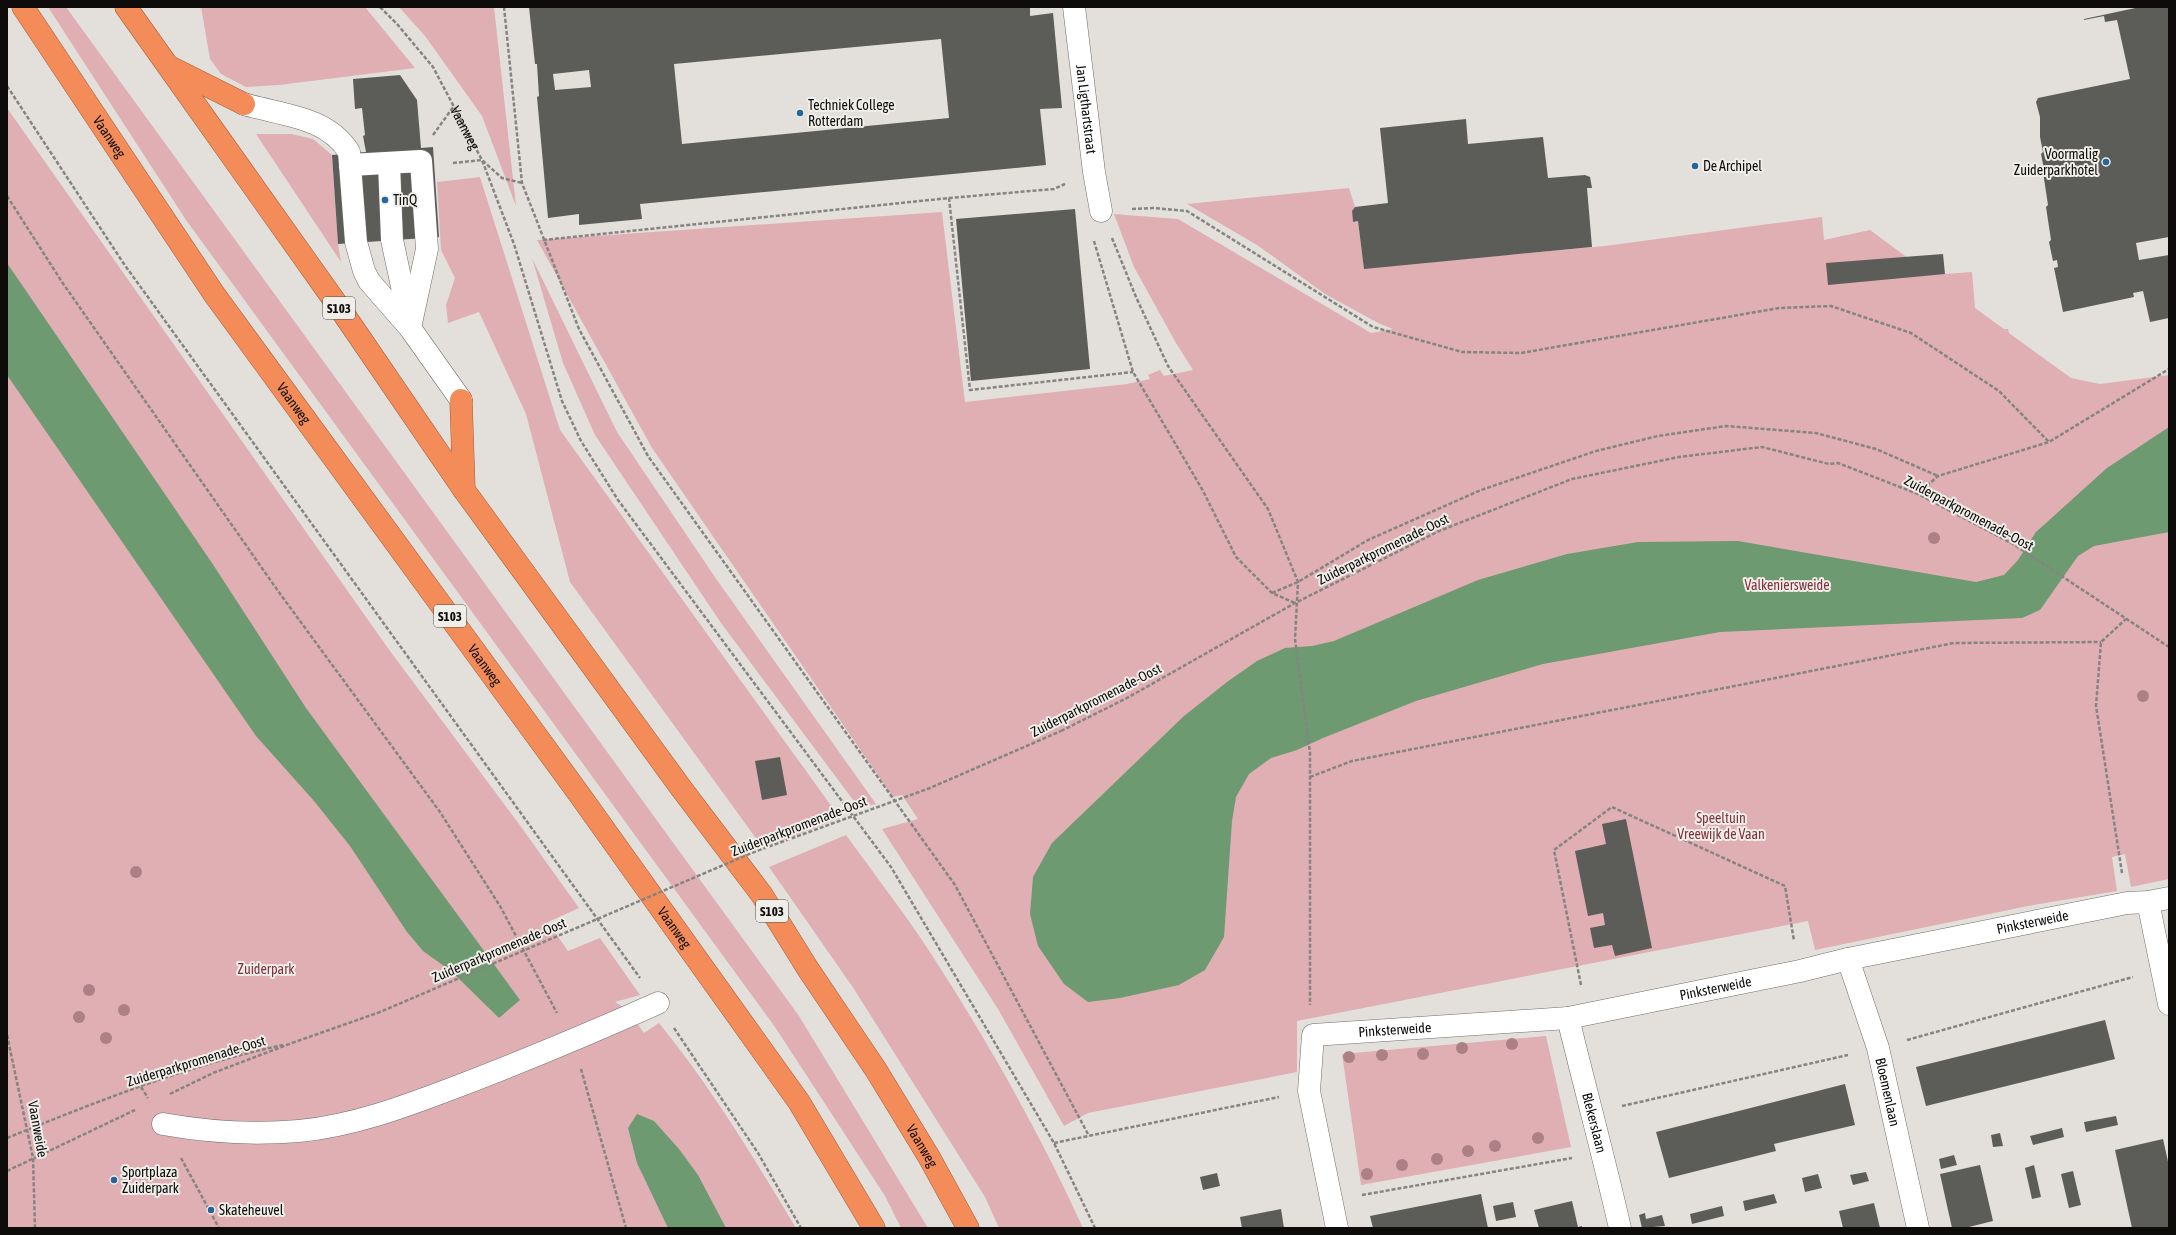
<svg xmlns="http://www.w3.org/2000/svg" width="2176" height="1235" font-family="'Asap Condensed',sans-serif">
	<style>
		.green { fill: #dfafb3 }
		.water { fill: #6d9a71 }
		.building { fill: #5c5d59; fill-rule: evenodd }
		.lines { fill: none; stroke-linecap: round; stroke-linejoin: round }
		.minor-casing { stroke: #706d6a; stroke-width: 23 }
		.highway-casing { stroke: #a25f3d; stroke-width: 23 }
		.path { stroke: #868481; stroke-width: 2.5; stroke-dasharray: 4 2; stroke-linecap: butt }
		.minor { stroke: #fff; stroke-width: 22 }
		.highway { stroke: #f38c58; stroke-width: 22 }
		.path-bridge { stroke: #868481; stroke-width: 2.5; stroke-dasharray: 4 2; stroke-linecap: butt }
		.tree { fill: #ac8085 }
		.poi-dot { fill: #25659b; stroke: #f0eee9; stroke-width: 1.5 }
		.labels { text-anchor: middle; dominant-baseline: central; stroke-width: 4; stroke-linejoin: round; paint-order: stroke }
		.shield { fill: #f0eee9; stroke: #51504e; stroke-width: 1 }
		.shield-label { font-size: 13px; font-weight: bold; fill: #0d0c0b }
		.poi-label { font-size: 14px; fill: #0d0c0b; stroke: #f0eee9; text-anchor: start }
		.street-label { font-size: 14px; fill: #0d0c0b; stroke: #f0eee9 }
		.park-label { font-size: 14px; fill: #7f323e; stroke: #f0eee9 }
	</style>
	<rect width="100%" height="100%" fill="#e3e0dc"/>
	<path class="green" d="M48,7H66L799,1016L928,1228H901L885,1196L775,1027L186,220Z
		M201,7H365L415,68L279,85L246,87L221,74L210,59Z
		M399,7H494L516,206L482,116L425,36Z
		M7,108L390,651L519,824L579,908L548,922L568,951L600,938L640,995L615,1002L628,1010L644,1033L659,1023C711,1087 754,1158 796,1228H7Z
		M256,134H292L313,139L332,155L338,244L341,262Z
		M480,177L560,430L840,818L763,848L570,582L526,414L479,312L448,323L446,305L455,278L441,250L437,182Z
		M1349,188L1355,207L1352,211L1353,222L1358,221L1364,268L1605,246L1822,217L1824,240L1870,230L1931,275L1972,272L1975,308L2004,329H2008L2009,333L2071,378L2100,384L2169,375V879L2131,887L2125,854L2112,857L2117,891L2028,906L1815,950L1808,921L1297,1021V1072L1088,1113L1064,1126L998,1009L882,829L918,819L902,795L893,797L652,448L537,240L942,212L965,402L1127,384L1150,379L1148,375L1160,370L1164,376L1193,370L1176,343L1134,267L1114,214L1178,219L1371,333L1393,329L1380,324L1325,294L1257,245L1187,204Z
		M532,258L617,432L717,580L876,804L859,808L721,623L595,435L563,363Z
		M846,835C872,871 899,906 924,943C983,1033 1038,1129 1083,1228H999L985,1197L854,989L769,867Z
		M1546,1036L1571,1147L1361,1185L1342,1054Z"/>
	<path class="water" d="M7,263L212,563L306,708L520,1000L499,1018L451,971L423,951L407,932L350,846L314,801L256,736L7,375Z
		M2169,427V532L2094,546L2078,556L2040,610L2022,618L1720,632L1543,664L1416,701L1323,738L1297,750L1271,758L1249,774L1236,797L1232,821L1224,937L1205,970L1179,985L1120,998L1088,1002L1064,984L1038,946L1030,914L1033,877L1052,843L1184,716L1227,682L1257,661L1285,648L1312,646L1334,641L1478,580L1567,554L1638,542L1738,541L1976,582L2004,575L2018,560L2036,532L2107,468Z
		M637,1114L654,1121L679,1149L698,1175L726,1228H668L637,1163L628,1128Z"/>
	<path class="building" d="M529,7H1030V16L1053,13L1062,108L1040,109L1046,165L640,204L642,219L579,225V214L548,218L537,97L539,96L537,64H535ZM941,39L949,118L682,144L674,64ZM589,70L591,87L555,90L553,74Z
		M2140,7H2169V237L2136,243L2139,260L2169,255V318L2150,322L2143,291L2133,293L2134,297L2063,312L2054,268L2058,267L2057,260L2053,261L2049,242L2051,240L2046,207L2048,205L2043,172L2044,169L2041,154L2043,152L2040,137V117L2036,102L2038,98L2130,79L2117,20L2105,22L2104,16L2084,20V19Z
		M400,75L417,100L421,148L433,147L439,237L338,244L332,155L366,152L363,136L365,135L362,108L355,109L353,79Z
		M1466,119L1468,144L1543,137L1548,178L1585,175L1590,177L1592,188H1587L1592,247L1364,269L1358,221L1353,222L1352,211L1355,207L1388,203L1380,128Z
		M1075,209L1090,369L971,381L956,219Z
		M1943,254L1945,274L1828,285L1826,263Z
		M780,757L787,795L762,800L755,761Z
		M1626,819L1652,948L1615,956L1612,945L1594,948L1590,928L1605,925L1603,913L1588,916L1575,851L1606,844L1602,824Z
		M2105,1020L2115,1059L1926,1106L1916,1067Z
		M1845,1084L1855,1125L1774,1144L1776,1151L1669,1178L1656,1132Z
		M2116,1116L2118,1125L2086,1132L2084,1122Z
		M2062,1128L2064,1137L2033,1145L2030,1136Z
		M2000,1133L2003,1146L1993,1147L1991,1135Z
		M2163,1139L2169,1166V1228H2132L2115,1150Z
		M1954,1155L1957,1165L1941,1169L1939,1159Z
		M1980,1165L1993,1221L1965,1228H1952L1940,1174Z
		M2034,1165L2041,1197L2032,1199L2025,1168Z
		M2073,1171L2081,1205L2069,1208L2061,1174Z
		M1866,1172L1869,1181L1853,1185L1850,1175Z
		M1217,1173L1220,1186L1203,1190L1200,1177Z
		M1818,1174L1822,1188L1805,1192L1802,1178Z
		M1481,1194L1488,1228H1373L1370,1216Z
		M1774,1194L1777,1203L1745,1211L1743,1201Z
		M1572,1201L1578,1227L1582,1226V1228H1539L1534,1210Z
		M1513,1202L1516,1217L1496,1221L1493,1206Z
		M1874,1203L1880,1228H1843L1839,1211Z
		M1722,1206L1724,1216L1692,1224L1690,1214Z
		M1281,1209L1284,1228H1242L1240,1217Z
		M1645,1213L1646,1219L1662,1215L1665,1226L1642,1228L1639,1215Z"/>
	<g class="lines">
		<g class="minor-casing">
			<g id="minor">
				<path id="s2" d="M1074,7L1094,172L1101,211"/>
				<path d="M244,104C280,115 327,116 349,152L356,242L364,271L369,281L410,328L461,400"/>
				<path d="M389,163L392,240L409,319"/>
				<path d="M350,165L421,161L427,249L410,328"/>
				<path d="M2148,902L2169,1004"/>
				<path id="s3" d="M1848,959L1878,1048L1918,1228"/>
				<path id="s4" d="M1568,1018C1585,1088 1604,1158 1620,1228"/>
				<path d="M163,1124C208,1132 253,1135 299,1131C353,1126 406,1106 456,1087C524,1061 591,1033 658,1003"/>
				<path id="s5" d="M1337,1228L1309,1091L1313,1035L1568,1018L1800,971L1848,959L2127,903L2148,902L2169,898"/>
			</g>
		</g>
		<g class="highway-casing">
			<g id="highway">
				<path id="s6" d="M23,7L214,294L579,794L799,1102L874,1228"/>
				<path id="s7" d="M126,7L341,310L464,490L681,788L762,895L808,969L876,1070L929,1157L968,1228"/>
				<path d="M170,67L244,104"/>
				<path d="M461,400L464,490"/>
			</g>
		</g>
		<g class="path">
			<path id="s1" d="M380,7L397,24L433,67L482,160L514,244L562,401L581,441L618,500L891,867L1054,1143L1095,1228"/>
			<path d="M504,7L522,183L579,329L648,456L955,885L1089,1136"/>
			<path d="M7,86L124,264L640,978"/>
			<path d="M433,135L454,106"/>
			<path d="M453,163L482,160L502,178L522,183"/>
			<path d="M7,196L62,282L278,591L440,812L500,906L557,1013"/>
			<path d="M949,198L970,390L1133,372"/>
			<path d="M1132,209L1153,208L1187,211L1373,327L1462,352L1521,353L1779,308L1831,306L1911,333L1999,391L2049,442"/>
			<path d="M1112,238L1136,297L1168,366L1268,509L1298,582L1295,639L1310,753V1005"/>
			<path d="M543,240L949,198L1054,189L1065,184"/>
			<path d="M1094,241L1133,372L1202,489L1236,557L1272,593L1295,603"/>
			<path d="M1918,494L1938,476L2049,442L2169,369"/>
			<path d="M1272,593L1298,582L1368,540L1481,490L1596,451L1658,436L1726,426L1816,433L1876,449L1938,476"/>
			<path d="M1061,731L1127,698L1295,603L1439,531L1572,479L1679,457L1762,447L1829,464L1838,463L1918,494L2013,544L2169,647"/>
			<path d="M1310,777L1352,761L1954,643L2101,642"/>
			<path d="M2122,873L2096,706L2101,642L2126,619"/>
			<path d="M1581,985L1554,850L1612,807L1785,886L1794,941"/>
			<path d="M674,1028L758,1153L801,1228"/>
			<path d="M7,1035L33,1158L35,1228"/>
			<path d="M1907,1040L2133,977"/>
			<path d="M581,1069L626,1228"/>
			<path d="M141,1087L148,1098"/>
			<path d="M170,1094L213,1073L292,1043"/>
			<path d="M1622,1106L1848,1055"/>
			<path d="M7,1138C96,1102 188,1065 283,1045"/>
			<path d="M1054,1143L1279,1097"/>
			<path d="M181,1158L219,1228"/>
			<path d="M7,1171L135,1110"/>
			<path d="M1362,1195L1572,1158"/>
		</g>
		<use href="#minor" class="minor"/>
		<use href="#highway" class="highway"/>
		<path class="path-bridge" d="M292,1043L380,1012L754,852L930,788L1061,731"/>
	</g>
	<g class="tree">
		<circle cx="1934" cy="538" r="6"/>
		<circle cx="2143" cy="696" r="6"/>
		<circle cx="136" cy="872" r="6"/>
		<circle cx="89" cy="990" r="6"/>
		<circle cx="124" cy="1010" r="6"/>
		<circle cx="79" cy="1017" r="6"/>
		<circle cx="106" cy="1038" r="6"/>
		<circle cx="1512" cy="1044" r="6"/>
		<circle cx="1462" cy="1048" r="6"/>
		<circle cx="1423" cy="1054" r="6"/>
		<circle cx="1382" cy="1055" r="6"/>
		<circle cx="1349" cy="1057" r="6"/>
		<circle cx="1538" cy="1138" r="6"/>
		<circle cx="1495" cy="1146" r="6"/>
		<circle cx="1468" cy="1151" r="6"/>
		<circle cx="1437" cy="1159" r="6"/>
		<circle cx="1402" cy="1165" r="6"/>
		<circle cx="1367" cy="1174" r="6"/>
	</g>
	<g class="poi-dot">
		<circle cx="800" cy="113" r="4"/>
		<circle cx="2106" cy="162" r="4"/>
		<circle cx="1695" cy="166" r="4"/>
		<circle cx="385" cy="200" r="4"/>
		<circle cx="114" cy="1180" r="4"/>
		<circle cx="211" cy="1210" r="4"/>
	</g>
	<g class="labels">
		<g class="shield">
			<rect x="323" y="297" width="32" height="22" rx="3"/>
			<rect x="434" y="605" width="32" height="22" rx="3"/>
			<rect x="756" y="900" width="32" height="22" rx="3"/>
		</g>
		<g class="shield-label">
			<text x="339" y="308">S103</text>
			<text x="450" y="616">S103</text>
			<text x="772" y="911">S103</text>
		</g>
		<g class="poi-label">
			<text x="808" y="105">Techniek College<tspan x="808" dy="16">Rotterdam</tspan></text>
			<text x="2098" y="154" text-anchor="end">Voormalig<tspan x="2098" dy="16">Zuiderparkhotel</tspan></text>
			<text x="1703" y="166">De Archipel</text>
			<text x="393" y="200">TinQ</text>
			<text x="122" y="1172">Sportplaza<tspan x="122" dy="16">Zuiderpark</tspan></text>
			<text x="219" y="1210">Skateheuvel</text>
		</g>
		<g class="street-label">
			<text stroke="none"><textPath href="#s2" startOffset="103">Jan Ligthartstraat</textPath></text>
			<text stroke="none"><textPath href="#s1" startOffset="149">Vaanweg</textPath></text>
			<text stroke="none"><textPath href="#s6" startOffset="156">Vaanweg</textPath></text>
			<text stroke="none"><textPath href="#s6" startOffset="480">Vaanweg</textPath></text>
			<text transform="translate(1969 513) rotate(28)">Zuiderparkpromenade-Oost</text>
			<text transform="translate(1383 549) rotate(-26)">Zuiderparkpromenade-Oost</text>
			<text stroke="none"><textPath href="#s6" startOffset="804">Vaanweg</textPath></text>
			<text transform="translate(1096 700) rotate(-27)">Zuiderparkpromenade-Oost</text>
			<text transform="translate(799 826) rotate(-21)">Zuiderparkpromenade-Oost</text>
			<text stroke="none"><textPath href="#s5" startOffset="926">Pinksterweide</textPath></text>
			<text stroke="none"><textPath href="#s6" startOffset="1128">Vaanweg</textPath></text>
			<text transform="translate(499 950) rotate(-23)">Zuiderparkpromenade-Oost</text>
			<text stroke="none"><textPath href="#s5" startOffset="602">Pinksterweide</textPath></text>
			<text stroke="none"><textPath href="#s5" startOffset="278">Pinksterweide</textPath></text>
			<text transform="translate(196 1061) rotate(-17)">Zuiderparkpromenade-Oost</text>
			<text stroke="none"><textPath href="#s3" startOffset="139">Bloemenlaan</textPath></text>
			<text stroke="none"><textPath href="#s4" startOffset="108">Blekerslaan</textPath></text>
			<text transform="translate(38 1129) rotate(80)">Vaanweide</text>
			<text stroke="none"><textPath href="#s7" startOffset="1390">Vaanweg</textPath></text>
		</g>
		<g class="park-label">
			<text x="1787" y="585">Valkeniersweide</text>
			<text x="1721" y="818">Speeltuin<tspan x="1721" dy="16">Vreewijk de Vaan</tspan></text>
			<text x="266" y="969">Zuiderpark</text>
		</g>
	</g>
	<rect width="2176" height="1235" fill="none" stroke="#0d0c0b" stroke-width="16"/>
</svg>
